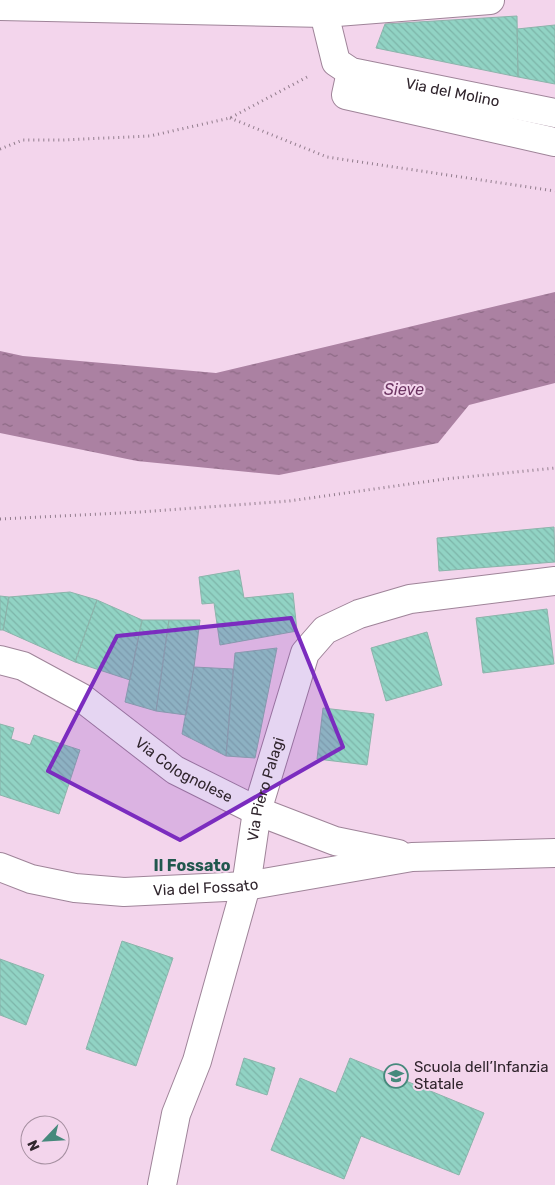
<svg xmlns="http://www.w3.org/2000/svg" width="555" height="1185" font-family="Rubik,sans-serif">
	<style>
		.water { fill: url(#water-ripples) }
		.building { fill: url(#building-back-hatch); stroke: #8cb4ab }
		.lines { fill: none; stroke-linecap: round; stroke-linejoin: round }
		.minor-casing { stroke: #9f8499; stroke-width: 30 }
		.path { stroke: #927d8d; stroke-width: 3; stroke-dasharray: 1 4; stroke-linecap: butt }
		.minor { stroke: #fff; stroke-width: 28 }
		.marked { fill: #7b2cbf; fill-opacity: 0.2; stroke: #7b2cbf; stroke-width: 4; stroke-linejoin: round }
		.labels { text-anchor: middle; dominant-baseline: central; stroke-width: 4; stroke-linejoin: round; paint-order: stroke }
		.street-label { font-size: 15px; fill: #30252d; stroke: #f3d5ec }
		.poi-label { font-size: 15px; fill: #30252d; stroke: #f3d5ec; text-anchor: start }
		.water-label { font-size: 16px; font-style: italic; fill: #6d3663; stroke: #f3d5ec }
		.neighbourhood-label { font-size: 16px; font-weight: bold; fill: #20574d; stroke: #f3d5ec }
	</style>
	<defs>
		<pattern id="water-ripples" width="26" height="14" patternUnits="userSpaceOnUse" patternTransform="scale(1.25)"><rect width="26" height="14" fill="#ab81a2"/><path d="M2 4q2-2 4 0t4 0M15 11q2-2 4 0t4 0" fill="none" stroke="#8c6984"/></pattern>
		<pattern id="building-back-hatch" width="6" height="6" patternUnits="userSpaceOnUse" patternTransform="scale(1.25)"><rect width="6" height="6" fill="#91d3c4"/><path d="M-1 5l2 2M0 0l6 6M5-1l2 2" fill="none" stroke="#7db5a9"/></pattern>
	</defs>
	<rect width="100%" height="100%" fill="#f3d5ec"/>
	<path class="water" d="M555,292V383L469,405L438,443L279,475L137,461L0,433V351L23,356L216,373Z"/>
	<path class="building" d="M517,16L518,77L376,48L385,24Z
		M555,25V84L518,77L517,29Z
		M554,527L555,562L439,571L437,538Z
		M239,570L244,598L293,593L297,631L220,645L214,603L202,604L199,577Z
		M70,592L97,600L75,662L3,630L9,597Z
		M0,596L9,597L3,630H0Z
		M97,600L142,620L130,680L75,662Z
		M547,609L554,664L483,673L476,618Z
		M142,620H169L156,711L125,702Z
		M169,620H200L194,667L186,715L156,711Z
		M427,632L442,685L386,701L371,648Z
		M277,648L255,758L226,756L235,653Z
		M194,667L233,669L226,756L182,734Z
		M323,708L374,714L367,765L317,759Z
		M0,724L14,728L11,739L30,745L34,735L80,750L59,814L0,795Z
		M122,941L173,958L136,1066L86,1049Z
		M0,959L44,975L26,1025L0,1015Z
		M244,1058L275,1068L267,1095L236,1085Z
		M350,1058L484,1113L459,1175L361,1136L344,1179L271,1150L300,1078L336,1093Z"/>
	<g class="lines">
		<g class="minor-casing">
			<g id="minor">
				<path d="M0,6L324,13L490,0"/>
				<path id="s1" d="M324,13L336,62L351,72L555,113"/>
				<path d="M351,72L346,95L555,142"/>
				<path id="s2" d="M0,660L23,666L82,698L175,770L257,811L335,841L398,854"/>
				<path id="s3" d="M0,867L31,879L75,888L124,892L246,886L412,857L555,853"/>
				<path id="s4" d="M162,1185L176,1114L197,1061L246,886L257,811L305,653L325,630L359,614L410,599L555,581"/>
			</g>
		</g>
		<path class="path" d="M230,118L327,157L555,191
			M0,149L23,140H62L150,136L230,118L309,76
			M0,519L140,512L289,501L445,479L555,468"/>
		<use href="#minor" class="minor"/>
	</g>
	<path class="marked" d="M291,618L343,747L180,840L48,771L117,636Z"/>
	<defs>
		<g id="school-ring" transform="scale(1.25)"><circle r="9.5" fill="#f3d5ec" stroke="#46897c" stroke-width="1.5"/><path d="M0-5L7-2L0 1L-7-2ZM-4 1L0 2.5L4 1V4Q0 6-4 4Z" fill="#46897c"/></g>
	</defs>
	<g fill-rule="evenodd">
		<use href="#school-ring" x="396" y="1076"/>
	</g>
	<g class="labels">
		<g class="street-label">
			<text stroke="none"><textPath href="#s1" startOffset="172">Via del Molino</textPath></text>
			<text stroke="none"><textPath href="#s2" startOffset="216">Via Colognolese</textPath></text>
			<text stroke="none"><textPath href="#s4" startOffset="410">Via Piero Palagi</textPath></text>
			<text stroke="none"><textPath href="#s3" startOffset="209">Via del Fossato</textPath></text>
		</g>
		<g class="poi-label">
			<text x="414" y="1067">Scuola dell’Infanzia<tspan x="414" dy="17">Statale</tspan></text>
		</g>
		<g class="water-label">
			<text x="404" y="389">Sieve</text>
		</g>
		<g class="neighbourhood-label">
			<text x="192" y="865">Il Fossato</text>
		</g>
	</g>
	<g transform="translate(45 1140) rotate(245)"><circle r="24" fill="#f3d5ec" stroke="#a58fa0"/>
	<path d="M0-4L9 19L0 12L-9 19Z" fill="#46897c"/>
	<text y="-8" font-size="14" font-weight="bold" text-anchor="middle" fill="#30252d">N</text>
	</g>
</svg>
